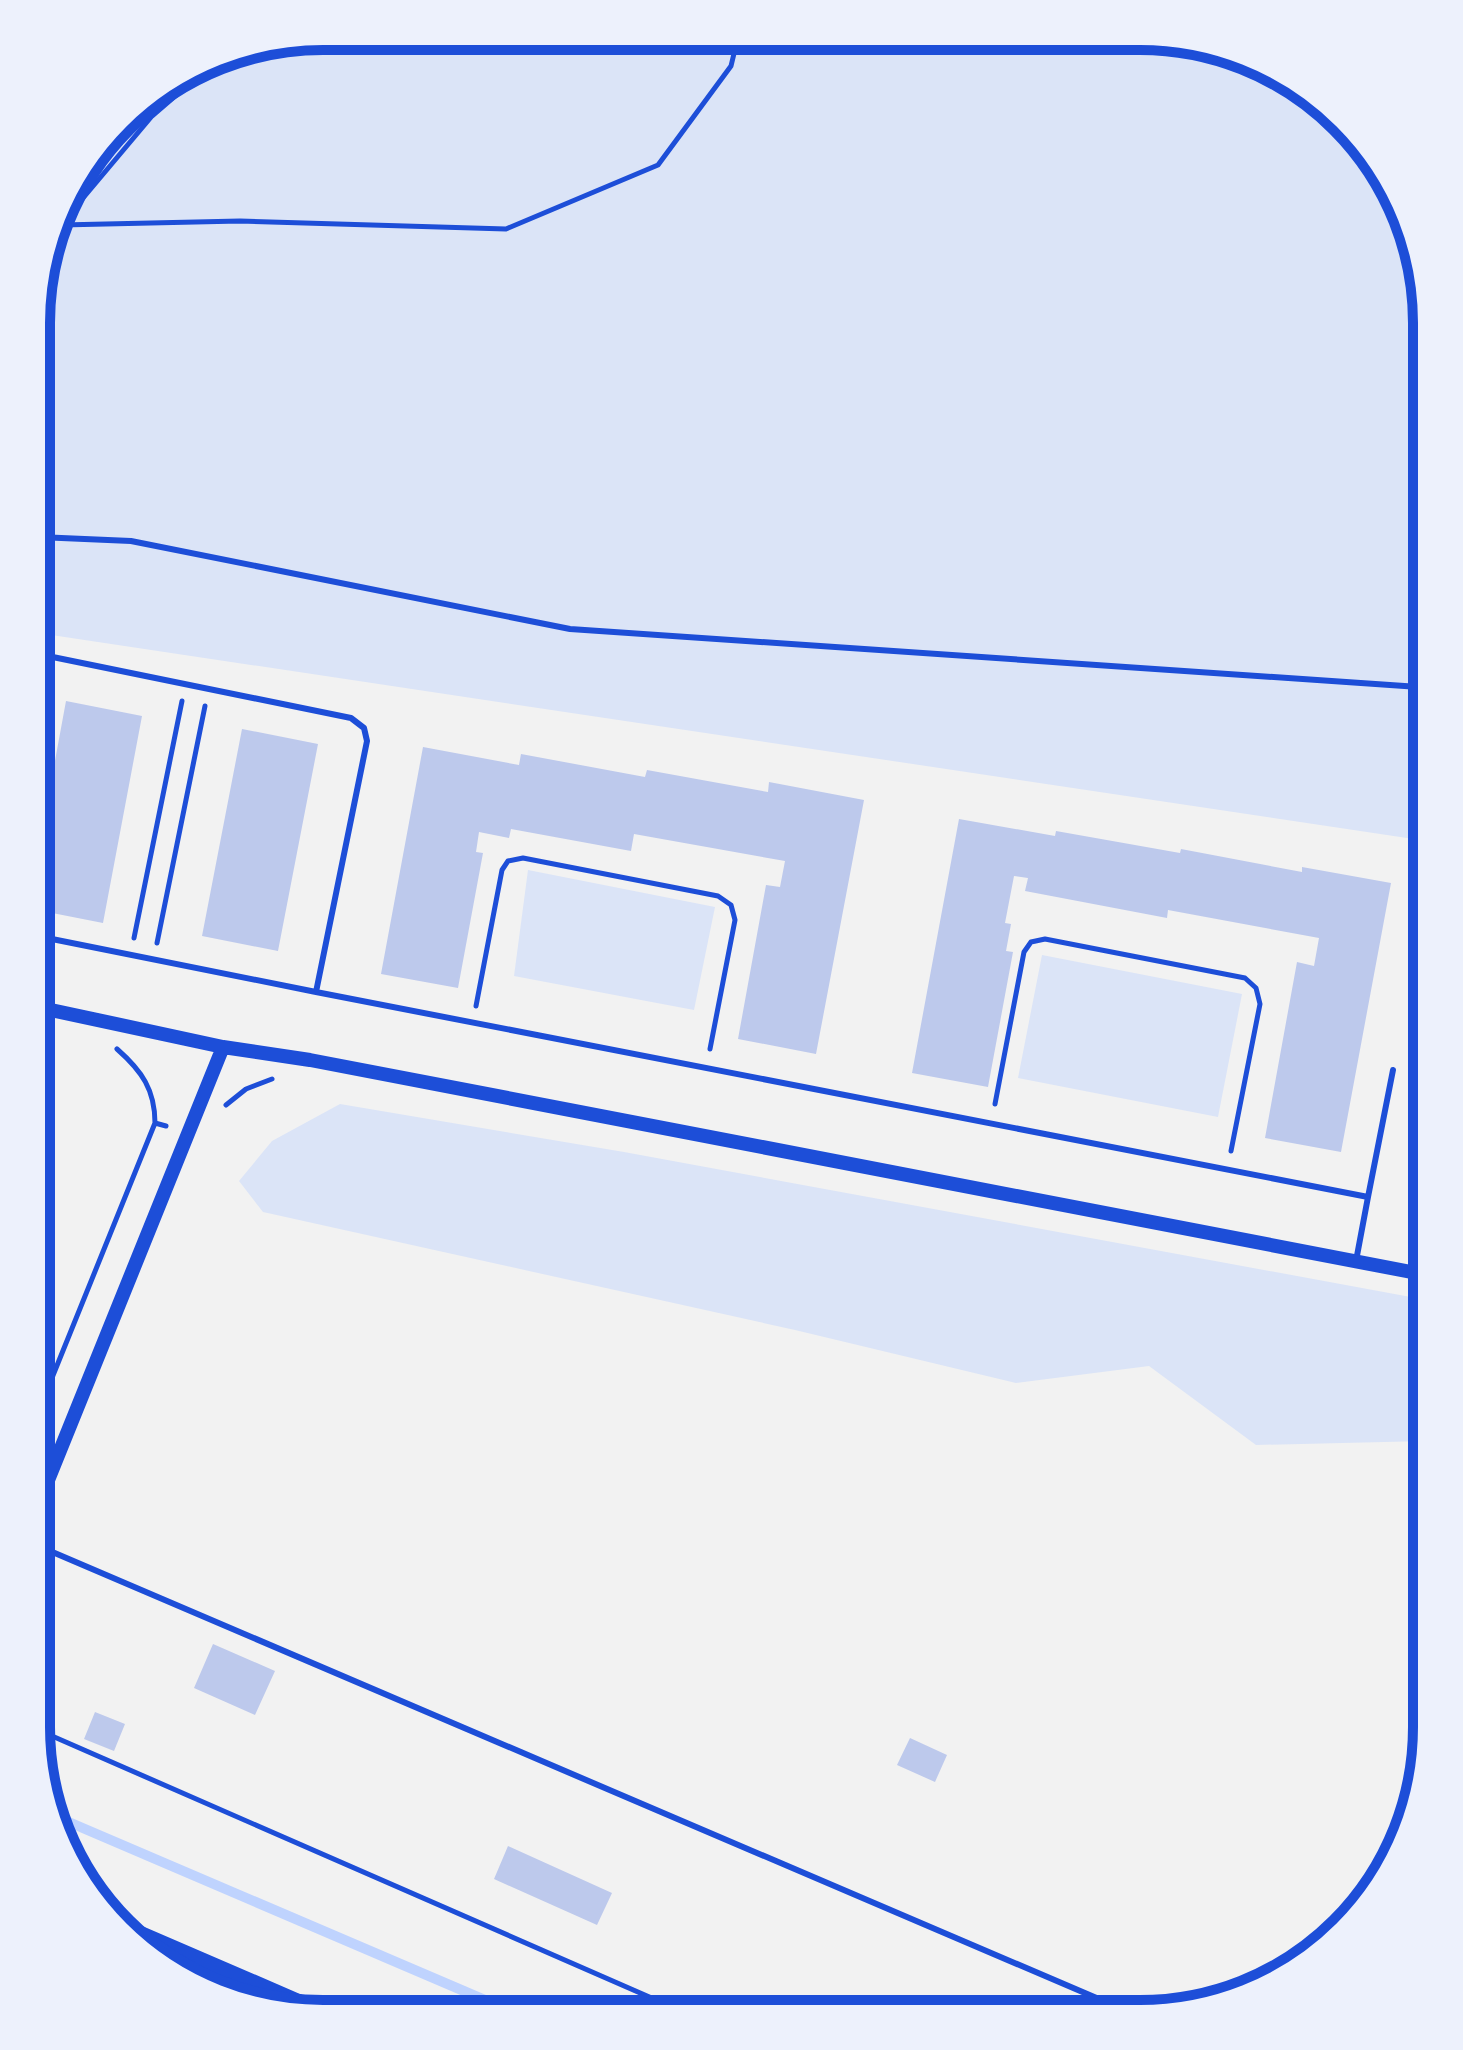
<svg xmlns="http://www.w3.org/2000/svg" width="1463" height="2050" font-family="'DejaVu Sans',sans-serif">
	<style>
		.green { fill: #dbe4f7 }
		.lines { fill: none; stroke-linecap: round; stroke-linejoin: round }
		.stream { stroke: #bfd3fe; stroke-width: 10 }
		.building { fill: #bdc9ec }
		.path { stroke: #1d4ed8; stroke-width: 5 }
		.service { stroke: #1d4ed8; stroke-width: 6 }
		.tertiary { stroke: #1d4ed8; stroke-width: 14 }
		.trunk { stroke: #1d4ed8; stroke-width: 22 }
		.rim { fill: none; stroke: #1d4ed8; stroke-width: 10 }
	</style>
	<rect width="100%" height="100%" fill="#f2f2f2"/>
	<path class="green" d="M323,36L860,38L931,54L988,38L1178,39L1315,95L1398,196L1427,322V841L38,633L39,285L74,180L134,107L230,51Z
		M528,870L715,907L694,1010L514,976Z
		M1042,955L1242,994L1218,1117L1018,1078Z
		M37,1063L45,1073L54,1127L37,1151Z
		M340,1104L624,1152L1427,1300L1426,1441L1256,1445L1149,1366L1016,1383L795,1330L263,1212L239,1181L272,1141Z"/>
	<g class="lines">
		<path class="stream" d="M57,1817L513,2012"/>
	</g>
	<path class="building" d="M66,701L142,716L103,923L37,910L38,853Z
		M242,729L318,744L278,951L202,936Z
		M423,747L519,765L521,754L645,777L647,770L768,792L769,782L864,800L816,1054L738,1039L766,885L780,887L785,861L634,834L631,851L511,829L509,838L479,832L476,852L483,853L458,988L381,974Z
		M959,819L1055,836L1056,831L1180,853L1181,849L1302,872V867L1391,883L1341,1152L1265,1138L1297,962L1314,966L1319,938L1168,910L1167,918L1025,891L1028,878L1014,876L1005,923L1011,924L1006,951L1013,952L988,1087L912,1073Z
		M213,1644L275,1671L255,1715L194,1688Z
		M95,1712L125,1724L114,1751L84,1739Z
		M910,1738L947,1755L935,1782L897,1765Z
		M508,1846L612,1893L597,1925L494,1879Z"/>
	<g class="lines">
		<path class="path" d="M61,217V225L240,221L506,229L658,165L731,66L738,37
			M62,223L152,116L218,59
			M134,938L182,701
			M157,943L205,706
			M476,1006L502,870L508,861L523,858L718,896L731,905L735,920L710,1049
			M117,1049C142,1071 155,1090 155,1123
			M995,1104L1024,952L1031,942L1045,939L1245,978L1256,988L1260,1004L1231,1151
			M226,1105L246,1089L272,1079
			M37,1415L155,1123L166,1126
			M36,1729L686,2013"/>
		<path class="service" d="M38,537L131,541L570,629L1419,687L1427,683
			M37,936L316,992L367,741L364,728L351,718L38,654
			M316,992L1368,1197L1393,1070
			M1356,1261L1368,1197
			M36,1545L1134,2014"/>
		<path class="tertiary" d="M37,1007L223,1047L310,1060L1427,1275
			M36,1510L223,1047"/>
		<path class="trunk" d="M131,1933L314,2012"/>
	</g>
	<path d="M0 0H1463V2050H0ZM323 50H1140A273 273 0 0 1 1413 323V1727A273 273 0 0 1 1140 2000H323A273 273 0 0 1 50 1727V323A273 273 0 0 1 323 50Z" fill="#edf1fc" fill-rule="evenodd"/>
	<path class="rim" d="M323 50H1140A273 273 0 0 1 1413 323V1727A273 273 0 0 1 1140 2000H323A273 273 0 0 1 50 1727V323A273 273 0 0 1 323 50Z"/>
</svg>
